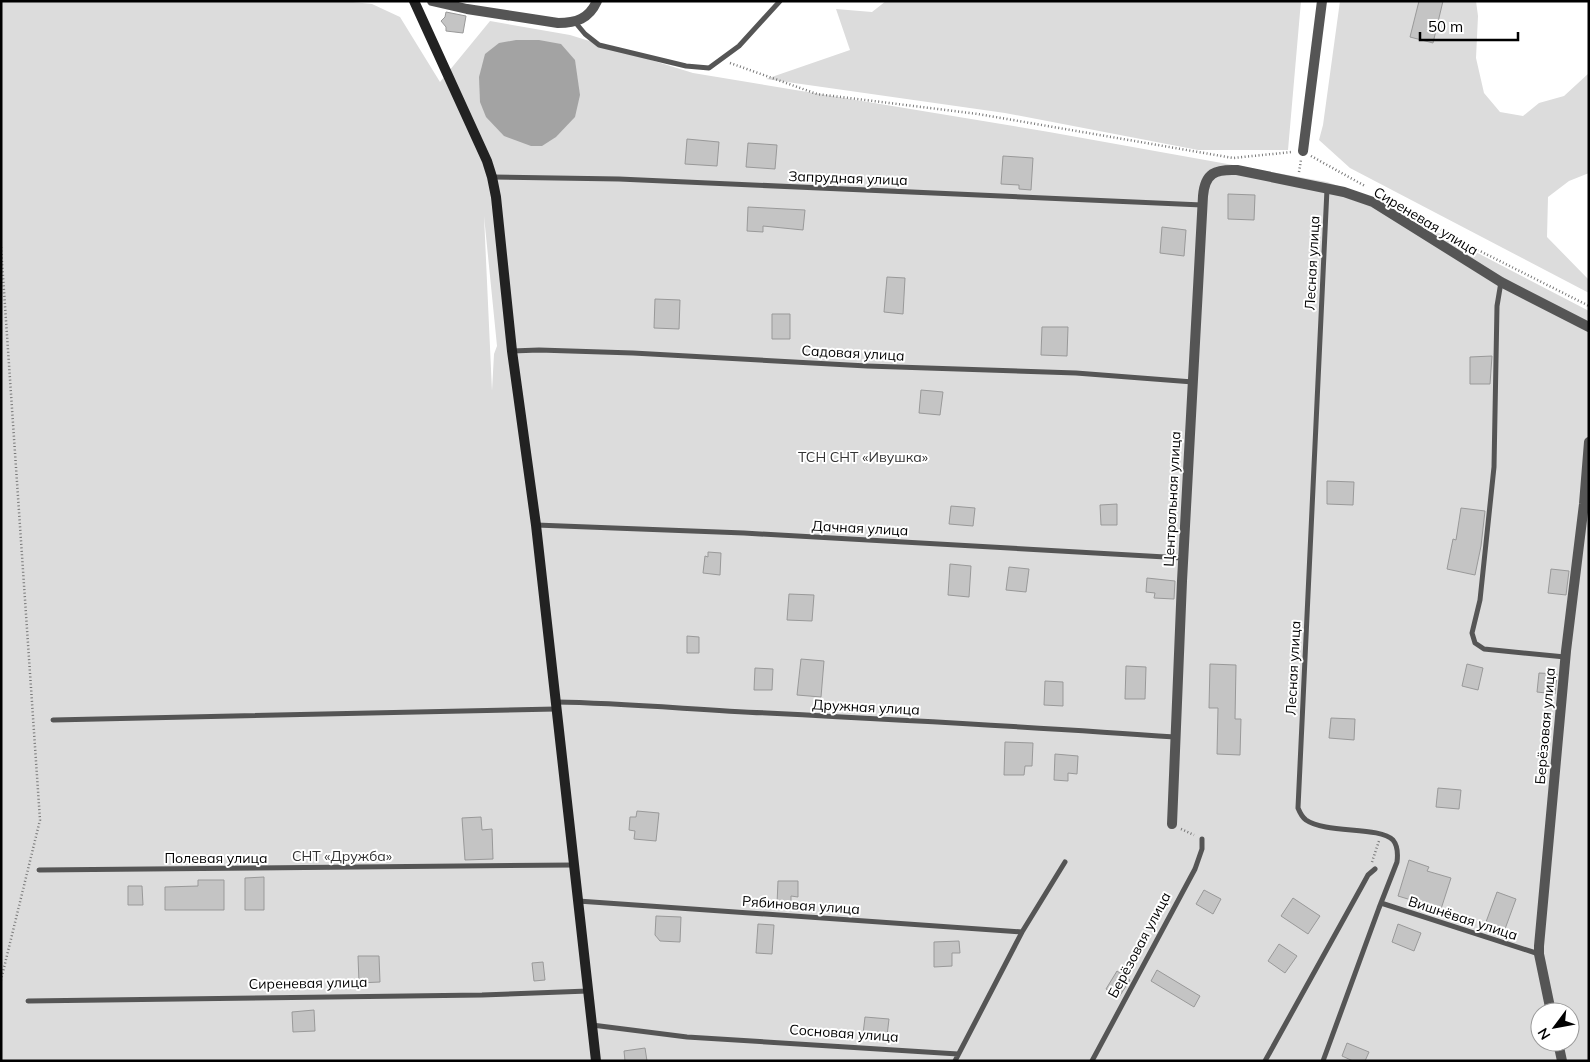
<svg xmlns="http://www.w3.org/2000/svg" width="1590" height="1062" font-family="Mulish,sans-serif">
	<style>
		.green { fill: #dcdcdc; fill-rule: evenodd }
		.water { fill: #a3a3a3 }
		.building { fill: #c4c4c4; stroke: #999 }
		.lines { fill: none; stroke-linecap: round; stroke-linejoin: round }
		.path { stroke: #777; stroke-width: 2.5; stroke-dasharray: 1 2.5; stroke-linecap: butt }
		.lane { stroke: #555; stroke-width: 5 }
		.street { stroke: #555; stroke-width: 10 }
		.secondary { stroke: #222; stroke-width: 10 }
		.labels { text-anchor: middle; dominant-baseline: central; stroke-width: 4; stroke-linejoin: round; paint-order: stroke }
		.street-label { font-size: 14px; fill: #000; stroke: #fff }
		.park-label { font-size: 14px; fill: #333; stroke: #fff }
	</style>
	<rect width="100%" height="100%" fill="#fff"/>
	<path class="green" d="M1,1H343L372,4L400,17L440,82L490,21L570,35L693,73L1049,132L1327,182L1370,197L1589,311V1061H1ZM484,216L497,346L494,354L492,391ZM1540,1012H1570V1042H1540Z
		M886,1H1301L1288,150H1198L1005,113L766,79L850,50L836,9L872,12Z
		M1340,1H1476L1478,16L1476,58L1484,93L1500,112L1523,116L1539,103L1564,96L1589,73V173L1569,181L1548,197L1547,237L1589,280V293L1350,168L1319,140L1323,125Z"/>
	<path class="water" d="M516,40H539L561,44L575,60L580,95L575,117L556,137L542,146H531L504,136L486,117L480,102L479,77L485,54L499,43Z"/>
	<path class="building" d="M1419,1H1443L1433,43L1410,37Z
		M446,12L466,16L463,33L446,31V27L441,21L445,17Z
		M687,139L719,142L717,166L685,164Z
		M748,143L777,145L775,169L746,167Z
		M1003,156L1033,158L1031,190L1019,189V185L1001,184Z
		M1228,194L1255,195L1254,220L1228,219Z
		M748,207L805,210L803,230L763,226V232L747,231Z
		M1162,227L1186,230L1184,256L1160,253Z
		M887,277L905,278L903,314L884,312Z
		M655,299L680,300L679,329L654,328Z
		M772,314H790V339H772Z
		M1042,327H1068L1067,356L1041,355Z
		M1492,356L1490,384H1470V357Z
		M921,390L943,392L940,415L919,413Z
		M1327,481L1354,482L1353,505L1327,504Z
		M1117,504V525H1101L1100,505Z
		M951,506L975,508L973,526L949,524Z
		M1461,508L1485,511L1481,546L1475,575L1447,569L1453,539L1456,540Z
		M708,552L721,553L720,575L703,573L705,556L708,557Z
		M950,564L971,566L969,597L948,595Z
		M1009,567L1029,569L1026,592L1006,590Z
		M1551,569L1569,571L1566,595L1548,593Z
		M1147,578L1175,581L1174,599L1154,598L1155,593L1146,592Z
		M789,594L814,595L812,621L787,620Z
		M687,636L699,637V653H687Z
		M801,659L824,661L821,697L797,695Z
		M1210,664L1236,665L1235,719H1241L1240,755L1217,754L1218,708H1209Z
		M1467,664L1483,668L1478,690L1462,686Z
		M1126,666L1146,667L1145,699H1125Z
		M755,668L773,669L772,690H754Z
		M1539,673L1557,674L1555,694L1537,692Z
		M1045,681L1063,682V706L1044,705Z
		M1331,718L1355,719L1354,740L1329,738Z
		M1005,742L1033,743L1032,766H1025L1024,775H1004Z
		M1055,754L1078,756L1077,774L1068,773V781L1054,780Z
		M1438,788L1461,790L1459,809L1436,807Z
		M637,811L659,813L656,841L634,839L635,831L629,830L630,817H636Z
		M481,817L482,830L492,829L493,859L465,860L462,818Z
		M1409,860L1429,867L1427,871L1451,878L1441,909L1398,896Z
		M264,877V910H245V878Z
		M198,880H224V910H165V887L198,886Z
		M778,881H798V897L791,896V905L777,904Z
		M128,886H142L143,905H128Z
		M1204,890L1221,899L1213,914L1196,904Z
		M1497,892L1516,899L1505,929L1486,922Z
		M1293,898L1320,916L1308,934L1281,916Z
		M656,916L681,917L680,942L660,941L655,935Z
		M758,924L774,925L772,954L756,953Z
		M1398,924L1421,933L1414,951L1392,942Z
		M959,941L960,953H952V966L934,967V942Z
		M1279,944L1297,956L1285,973L1268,961Z
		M358,956H379L380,982L359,983Z
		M543,962L545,980L534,981L532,963Z
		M1157,970L1200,996L1194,1007L1151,981Z
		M1117,971L1130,980L1119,997L1106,989Z
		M314,1010L315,1031L293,1032L292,1012Z
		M865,1017L889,1019L887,1036L863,1034Z
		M1347,1043L1369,1052L1365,1061H1353L1342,1056Z
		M645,1048L647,1061H625L624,1051Z"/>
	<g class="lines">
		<path class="path" d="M730,63L817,94L978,114L1233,158L1292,152
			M1311,156L1365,186
			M1299,172L1301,160
			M1435,226L1470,246L1589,306
			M1,247L40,820L1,980
			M1181,829L1194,835
			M1372,862L1379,841"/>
		<path class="lane" d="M575,22L585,34L599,45L686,66L709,68L739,46L780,1
			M492,177L619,179L1202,205
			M1501,282L1497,306L1494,467L1480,600L1472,633L1475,643L1484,649L1565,657
			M512,351L539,350L633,353L867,366L1076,373L1193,382
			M536,525L744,533L1183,558
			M556,702C626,703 697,710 767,713C903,720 1039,727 1175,737
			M53,720L556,709
			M39,870L574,865
			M578,901L1022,932
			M1381,903L1539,954
			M28,1001L482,995L588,991
			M592,1025L687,1037L958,1054
			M955,1061L1022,932L1065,862
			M1092,1061L1195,869L1202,849V839
			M1265,1061L1362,886L1368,875L1375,869
			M1323,1061L1379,908L1397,862C1398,854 1398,846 1393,840C1379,826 1326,834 1306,820C1302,817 1300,813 1298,808L1327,189"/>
		<path class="street" d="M432,1L467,9L558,23C576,23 589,19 597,1
			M1303,151L1322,1
			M1172,824L1182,581L1203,196C1205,173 1215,169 1237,170L1344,192L1373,202L1501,282L1589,327
			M1551,1012L1539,954V946L1566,651L1584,504L1589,442
			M1558,1042L1562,1061"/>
		<path class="secondary" d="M414,1L487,161L492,177L496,197L512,351L536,525L596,1061"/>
	</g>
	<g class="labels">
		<g class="street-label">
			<text transform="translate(848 178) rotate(2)">Запрудная улица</text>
			<text transform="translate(1426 221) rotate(31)">Сиреневая улица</text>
			<text transform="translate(1312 263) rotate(-87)">Лесная улица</text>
			<text transform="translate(853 353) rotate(3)">Садовая улица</text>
			<text transform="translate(1172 499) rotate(-87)">Центральная улица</text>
			<text transform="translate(860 528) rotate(3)">Дачная улица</text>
			<text transform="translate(1293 668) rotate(-87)">Лесная улица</text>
			<text transform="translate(866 707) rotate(3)">Дружная улица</text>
			<text transform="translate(1545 726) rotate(-85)">Берёзовая улица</text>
			<text x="216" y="858">Полевая улица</text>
			<text transform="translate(801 905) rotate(4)">Рябиновая улица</text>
			<text transform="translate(1463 918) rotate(18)">Вишнёвая улица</text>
			<text transform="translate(1139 945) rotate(-62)">Берёзовая улица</text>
			<text transform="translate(308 983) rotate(-1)">Сиреневая улица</text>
			<text transform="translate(844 1033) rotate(4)">Сосновая улица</text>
		</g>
		<g class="park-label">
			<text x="863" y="457">ТСН СНТ «Ивушка»</text>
			<text x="342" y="856">СНТ «Дружба»</text>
		</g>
	</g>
	<rect width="1590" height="1062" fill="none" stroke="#000000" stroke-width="5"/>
	<g transform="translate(1555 1027) rotate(238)"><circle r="24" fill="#ffffff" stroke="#999999"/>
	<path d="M0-4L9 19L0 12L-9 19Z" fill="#000000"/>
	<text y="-8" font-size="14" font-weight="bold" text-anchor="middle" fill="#000000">N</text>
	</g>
	<path d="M1420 32v8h98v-8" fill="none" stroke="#000000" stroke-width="2.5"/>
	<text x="1428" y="32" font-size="15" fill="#000000" stroke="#ffffff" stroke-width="4" paint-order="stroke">50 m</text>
</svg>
